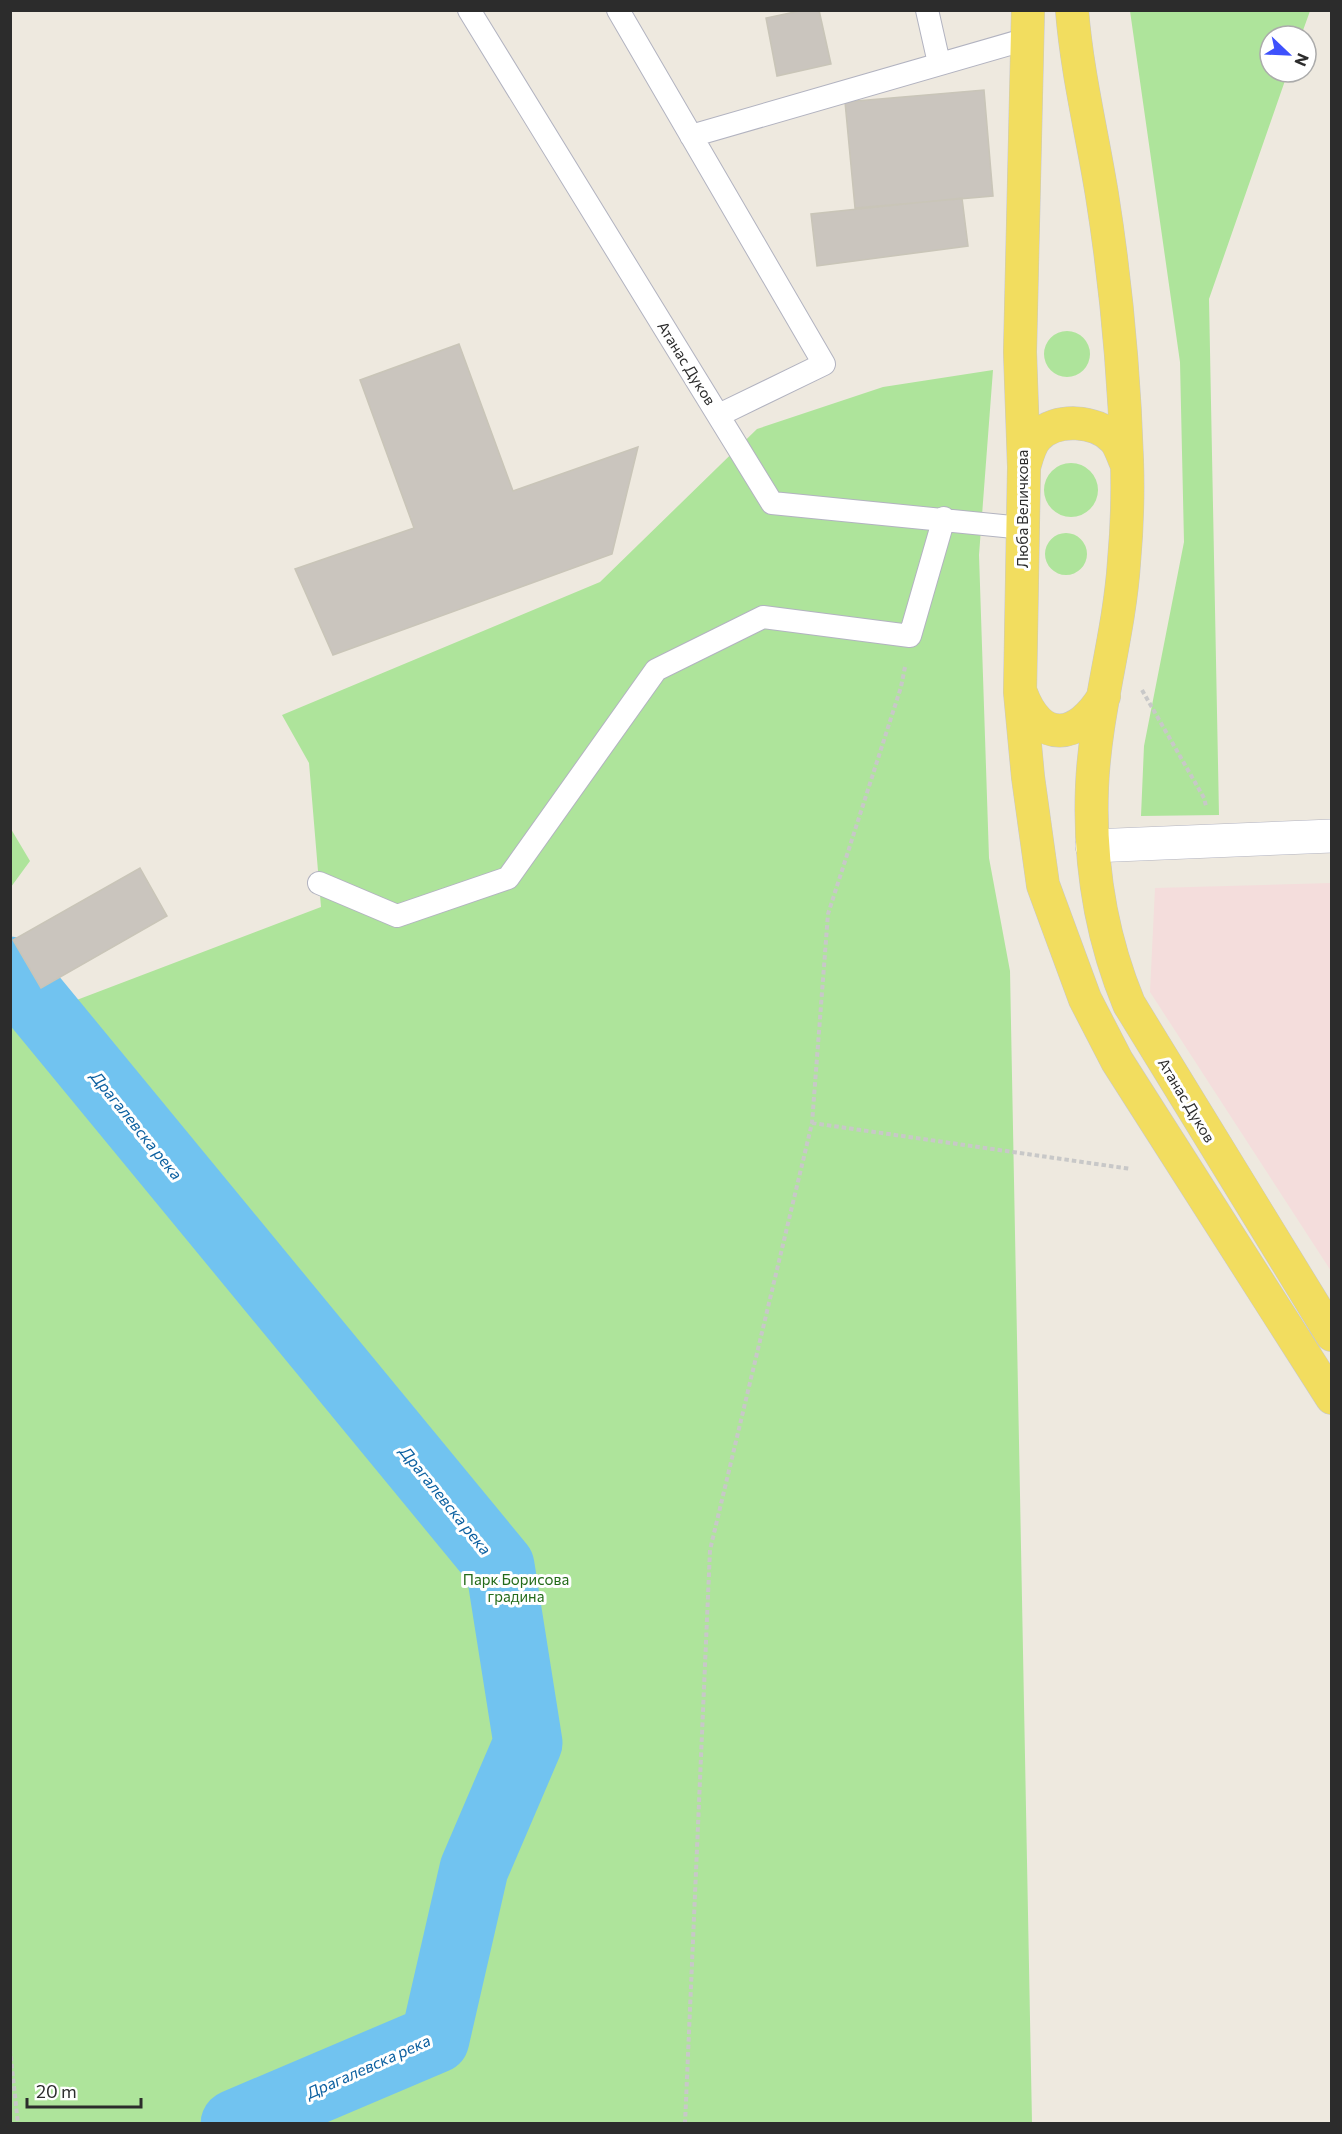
<svg xmlns="http://www.w3.org/2000/svg" width="1342" height="2134" font-family="Commissioner,sans-serif">
	<style>
		.medical { fill: #f4dddc }
		.green { fill: #aee49b }
		.lines { fill: none; stroke-linecap: round; stroke-linejoin: round }
		.river { stroke: #71c3f0; stroke-width: 69 }
		.building { fill: #cac5be; stroke: #c9c5b8; stroke-width: 1.5 }
		.service-casing { stroke: #b2b3c0; stroke-width: 24 }
		.minor-casing { stroke: #b2b3c0; stroke-width: 34 }
		.primary-casing { stroke: #c8c8c8; stroke-width: 34 }
		.path { stroke: #c8c8c8; stroke-width: 4; stroke-dasharray: 4.5 3; stroke-linecap: butt }
		.service { stroke: #fff; stroke-width: 22 }
		.minor { stroke: #fff; stroke-width: 33 }
		.primary { stroke: #f2dd5f; stroke-width: 33 }
		.labels { text-anchor: middle; dominant-baseline: central; stroke-width: 6; stroke-linejoin: round; paint-order: stroke }
		.street-label { font-size: 15px; fill: #2c2c2c; stroke: #fff }
		.park-label { font-size: 15px; fill: #246b1a; stroke: #fff }
		.water-label { font-size: 16px; font-style: italic; fill: #0c60a0; stroke: #fff }
	</style>
	<rect width="100%" height="100%" fill="#eee9df"/>
	<path class="medical" d="M1331,883H1332L1331,1271L1150,992L1155,888Z"/>
	<path class="green" d="M1130,11H1310L1301,36H1270V72H1288L1209,299L1219,815L1141,816L1144,746L1184,542L1180,362Z
		M1044 354a23 23 0 1 1 46 0a23 23 0 1 1-46 0Z
		M993,370L979,555L989,858L1010,971L1032,2123L11,2124V1025L321,907L309,763L282,715L600,582L757,429L883,387Z
		M1044 490a27 27 0 1 1 54 0a27 27 0 1 1-54 0Z
		M1045 554a21 21 0 1 1 42 0a21 21 0 1 1-42 0Z
		M11,829L30,861L11,887Z"/>
	<g class="lines">
		<path class="river" d="M10,971L500,1566L528,1743L474,1869L435,2039L235,2124"/>
	</g>
	<path class="building" d="M804,10H819L831,64L777,76L766,18Z
		M984,90L993,196L855,208L845,102Z
		M962,198L968,246L817,266L811,214Z
		M459,344L513,491L638,447L612,554L333,655L295,569L414,528L360,380Z
		M140,868L167,916L41,988L13,940Z"/>
	<g class="lines">
		<g class="service-casing">
			<path id="service" d="M469,10L772,503L1023,528
				M618,10L824,364L719,415
				M927,10L939,63
				M691,136L1027,39
				M319,883L397,916L508,878L656,670L763,617L910,636L944,518"/>
		</g>
		<g class="minor-casing">
			<path id="minor" d="M1092,846L1332,836"/>
		</g>
		<g class="primary-casing">
			<path id="primary" d="M1028,10L1020,352L1024,467L1020,692L1028,777L1043,885L1085,999L1117,1061L1332,1398
				M1072,10C1077,73 1092,133 1102,195C1116,283 1124,371 1127,461C1128,494 1127,529 1124,562C1119,637 1095,711 1092,787C1089,863 1100,934 1129,1004L1332,1335
				M1024,467C1027,457 1030,444 1037,437C1056,417 1096,420 1114,439C1120,445 1123,457 1127,465
				M1021,693C1040,745 1078,740 1104,696"/>
		</g>
		<path class="path" d="M1142,690L1204,798L1206,806
			M812,1123L1131,1169
			M10,2049L18,2124
			M685,2124L710,1550L812,1123L828,914L901,687L905,667"/>
		<use href="#service" class="service"/>
		<use href="#minor" class="minor"/>
		<use href="#primary" class="primary"/>
	</g>
	<g class="labels">
		<g class="street-label">
			<text transform="translate(687 363) rotate(58)">Атанас Дуков</text>
			<text transform="translate(1022 509) rotate(-90)">Люба Величкова</text>
			<text transform="translate(1187 1100) rotate(59)">Атанас Дуков</text>
		</g>
		<g class="park-label">
			<text x="516" y="1579">Парк Борисова<tspan x="516" dy="17">градина</tspan></text>
		</g>
		<g class="water-label">
			<text transform="translate(137 1125) rotate(51)">Драгалевска река</text>
			<text transform="translate(446 1500) rotate(51)">Драгалевска река</text>
			<text transform="translate(368 2066) rotate(-24)">Драгалевска река</text>
		</g>
	</g>
	<rect width="1342" height="2134" fill="none" stroke="#2c2c2c" stroke-width="24"/>
	<g transform="translate(1288 54) rotate(113)"><circle r="28" fill="#ffffff" stroke="#ababab" stroke-width="1.5"/>
	<path d="M0-4.5L10 22L0 15L-10 22Z" fill="#3e51fc"/>
	<text y="-9" font-size="16" font-weight="bold" text-anchor="middle" fill="#2c2c2c">N</text>
	</g>
	<path d="M27 2098v9h114v-9" fill="none" stroke="#2c2c2c" stroke-width="3"/>
	<text x="36" y="2098" font-size="18" fill="#2c2c2c" stroke="#ffffff" stroke-width="4.5" paint-order="stroke">20 m</text>
</svg>
